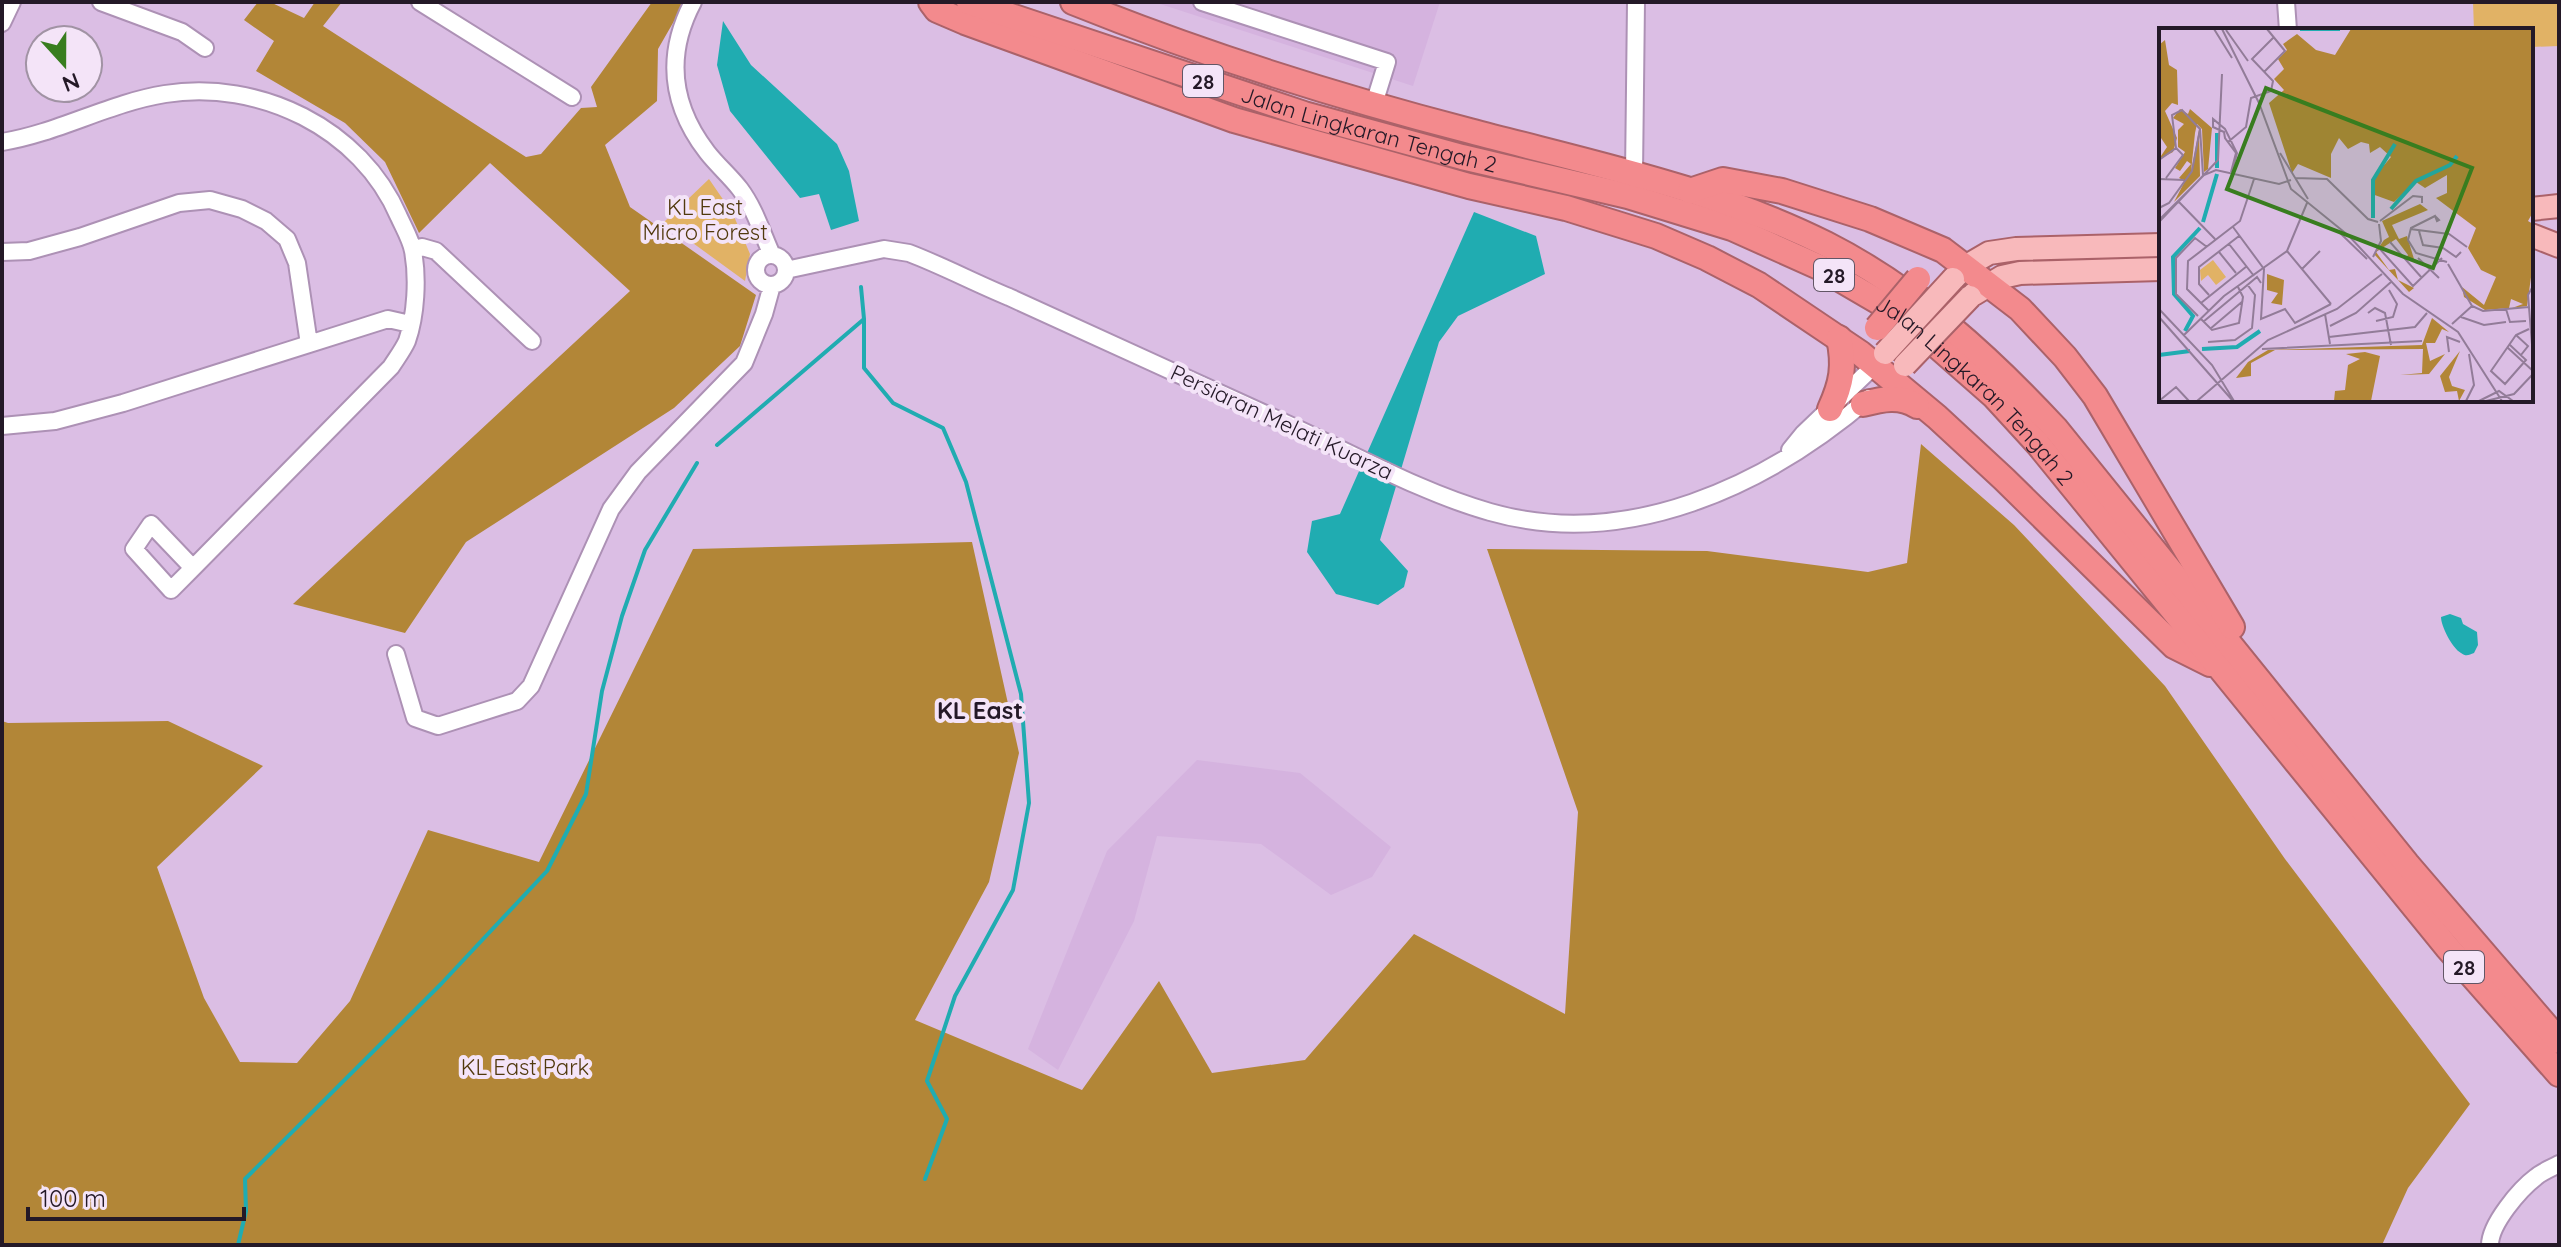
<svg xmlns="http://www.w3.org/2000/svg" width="2561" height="1247" font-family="Quicksand,sans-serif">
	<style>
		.built { fill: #d5b3df }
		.green { fill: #e1b265 }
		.forest { fill: #b28637 }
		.water { fill: #20acb1 }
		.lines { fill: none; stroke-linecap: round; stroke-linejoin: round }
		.stream { stroke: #20acb1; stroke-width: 4 }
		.minor-casing { stroke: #ad91b5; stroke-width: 20 }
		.major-casing { stroke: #ab6269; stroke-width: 26 }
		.highway-casing { stroke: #ab6269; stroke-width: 28 }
		.minor { stroke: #fff; stroke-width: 16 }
		.major { stroke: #f8b9bb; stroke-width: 22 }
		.highway { stroke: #f38a8d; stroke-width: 24 }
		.major-bridge-casing { stroke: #ab6269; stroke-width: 26; stroke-linecap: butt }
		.highway-bridge-casing { stroke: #ab6269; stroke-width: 28; stroke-linecap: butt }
		.major-bridge { stroke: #f8b9bb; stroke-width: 22 }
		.highway-bridge { stroke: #f38a8d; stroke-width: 24 }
		.labels { text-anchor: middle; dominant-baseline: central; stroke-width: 8; stroke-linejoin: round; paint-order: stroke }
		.shield { fill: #f4e4f8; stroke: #625666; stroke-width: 2 }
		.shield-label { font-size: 20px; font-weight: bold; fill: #241927 }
		.street-label { font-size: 22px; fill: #241927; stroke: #f4e4f8 }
		.park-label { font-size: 22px; fill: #51390d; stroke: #f4e4f8 }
		.neighbourhood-label { font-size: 24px; font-weight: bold; fill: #241927; stroke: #f4e4f8 }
		.inset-river { fill: none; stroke: #20acb1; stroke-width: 4 }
		.inset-road { fill: none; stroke: #927c98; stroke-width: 2 }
		.view { fill: #387d1f; fill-opacity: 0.15; stroke: #387d1f; stroke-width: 4 }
		.inset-edge { fill: none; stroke: #241927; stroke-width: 4 }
	</style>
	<rect width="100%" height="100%" fill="#dbbee4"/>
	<path class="built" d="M1154,2H1440L1413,86Z
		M1197,760L1300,773L1391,847L1372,877L1331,895L1261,844L1157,836L1134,921L1058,1070L1028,1049L1107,851Z"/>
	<path class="green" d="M2473,2H2559V46L2531,47V30H2474Z
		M709,179L733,214L750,254L745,281L664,222Z"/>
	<path class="forest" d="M258,2H270L304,18L315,2H342L323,26L526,157L541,154L581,108L597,107L591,87L652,2H685L658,49L657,101L605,145L630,207L756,295L740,346L674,408L466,542L405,633L293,604L630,291L490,163L419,233L385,162L345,123L256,71L274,41L244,20Z
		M1921,444L2014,525L2165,686L2285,859L2470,1104L2408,1188L2382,1245H2V721L8,723L168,721L263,766L157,867L204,998L240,1062L297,1063L350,1001L428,830L539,862L693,549L972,542L1019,753L989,882L915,1020L1082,1090L1159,981L1212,1073L1305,1060L1414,934L1565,1014L1578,812L1487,549L1707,551L1868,572L1907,563Z"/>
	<path class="water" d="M723,21L751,65L837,144L849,171L859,221L831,230L819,194L800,198L730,111L717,65Z
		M1474,212L1536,236L1545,274L1458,316L1439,342L1380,540L1408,571L1404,587L1378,605L1336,594L1307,552L1312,521L1340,514Z
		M2450,614L2461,618L2463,624L2477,632L2478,645L2474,653C2469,655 2466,657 2461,653C2452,648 2441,626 2441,617Z"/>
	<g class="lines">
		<path class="stream" d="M861,287L864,319V368L893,403L943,428L966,482L1021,694L1029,803L1013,890L955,996L927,1081L947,1119L925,1179
			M717,445L864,319
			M238,1245L246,1211L245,1179L441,984L547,871L586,794L602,691L622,616L645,550L697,463"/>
		<g class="minor-casing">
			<path id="minor" d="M101,2L182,32L205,48
				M420,2L572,97
				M693,2C665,55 671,105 707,152C717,165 730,176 740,189C755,209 762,233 772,255
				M1202,2L1387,62L1374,104
				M2286,2L2288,30
				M2,23L12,2
				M2,142C58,133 109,103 165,94C259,79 361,128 399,217C404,228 411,240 413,251C418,278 416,315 407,341C403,350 396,359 391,367L193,568L171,590L134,549L151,524L193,568
				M1634,174L1636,2
				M413,249L422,247L436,251L532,341
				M2,252L29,251L80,237L179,203L210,200L242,209L266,221L287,239L297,263L309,344
				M756 270a15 15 0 1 1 30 0a15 15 0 1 1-30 0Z
				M786,270L884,249L909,253C943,266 975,283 1009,297C1105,340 1200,385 1296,428C1359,457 1423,493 1490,512C1627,551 1766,486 1869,398
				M2,426L55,421L123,403L388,319L410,324
				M1790,450L1803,434L1875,365
				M396,654L415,718L438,726L517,701L531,686L611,509L638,472L744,363L764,314L772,285
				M2490,1245C2490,1224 2520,1189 2536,1177C2543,1171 2552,1168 2559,1164"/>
		</g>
		<g class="major-casing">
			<path id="major" d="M2531,209L2559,206
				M2531,235L2559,246
				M1954,278L1965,267L1989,253L2016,249L2161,245
				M1974,294L2002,277L2020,273L2161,269"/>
		</g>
		<g class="highway-casing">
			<g id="highway">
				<path d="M931,2L937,10L965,22L1234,120L1469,186L1566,208L1656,236L1707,258L1759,285L1860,353L1937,417L2004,479L2174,646L2210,664"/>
				<path id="s1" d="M969,2L1304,114L1462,157L1628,196L1732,228L1819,267L1903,316L1994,396L2038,444L2447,947L2559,1074"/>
				<path d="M1073,2C1202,54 1335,96 1470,131C1590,163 1714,188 1826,244C1915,289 1989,357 2056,429L2407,864L2559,1041"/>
				<path d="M1690,191L1723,180L1782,191L1870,219L1943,250L2020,309L2065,357L2095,396L2232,627"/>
				<path d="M1863,404C1882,399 1900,395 1917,406"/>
				<path d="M1830,409C1842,383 1845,366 1839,338"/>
			</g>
		</g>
		<use href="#minor" class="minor"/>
		<use href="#major" class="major"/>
		<use href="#highway" class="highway"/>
		<g class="major-bridge-casing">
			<path id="major-bridge" d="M1885,353L1953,279
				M1905,365L1970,297"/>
		</g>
		<g class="highway-bridge-casing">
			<path id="highway-bridge" d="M1877,328L1918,279"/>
		</g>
		<use href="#major-bridge" class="major-bridge"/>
		<use href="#highway-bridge" class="highway-bridge"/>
	</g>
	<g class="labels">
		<g class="shield">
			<rect x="1183" y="65" width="40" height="32" rx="6"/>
			<rect x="1814" y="259" width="40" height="32" rx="6"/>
			<rect x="2444" y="951" width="40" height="32" rx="6"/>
		</g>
		<g class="shield-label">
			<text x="1203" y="81">28</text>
			<text x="1834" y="275">28</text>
			<text x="2464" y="967">28</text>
		</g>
		<g class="street-label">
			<text stroke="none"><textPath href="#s1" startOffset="420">Jalan Lingkaran Tengah 2</textPath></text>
			<text stroke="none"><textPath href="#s1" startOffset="1092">Jalan Lingkaran Tengah 2</textPath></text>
			<text transform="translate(1282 422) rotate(25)">Persiaran Melati Kuarza</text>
		</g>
		<g class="park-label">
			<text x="705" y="207">KL East<tspan x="705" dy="25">Micro Forest</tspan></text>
			<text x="525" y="1067">KL East Park</text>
		</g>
		<g class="neighbourhood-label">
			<text x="980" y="710">KL East</text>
		</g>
	</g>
	<g transform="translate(2159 28)">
		<rect width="374" height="374" fill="#dbbee4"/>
		<path d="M54,232L67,249L57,257L49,247L42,253L41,242Z" fill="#e1b265"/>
		<path d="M192,1H374V184L369,193L374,196V235L368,278L353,280L364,276L352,271L350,280L326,282L305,269L303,259L325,277L337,249L322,242L309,220L317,200L277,170L288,165V147L266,160L257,154L235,174L213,166L216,148L232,129L221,119L211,125L210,116L202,114L189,121L180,110L172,126V150L139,136L133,145L110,75L125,62L115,51L125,41L119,31L128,22L124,16L138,6L157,22L176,27ZM6,12L10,37L18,42L19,77L13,75L6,83L18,110L14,124L0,131L8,119L0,107V17ZM21,81L29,86L31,81L53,100L49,141L45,144L43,101L38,96L36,105L32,144L40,102L41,148L15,174L26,153L20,150L32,136L28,133L21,143L16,140L26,124L19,119V102L25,96L14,90ZM261,176L269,182L233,197L240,211L248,208L255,231L246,232L249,227L237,211L217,224L230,242L236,241L239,252L255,260L250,264L215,226L225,212L230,209L223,193ZM108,246L125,252L123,277L112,275L119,265L108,262ZM273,290L290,304L283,301L276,315H267L271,333L286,326L270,346L241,347L263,345L264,321L116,322L92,335V348L77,350L89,334L109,322L263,317ZM301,323L290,349L293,358L306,362L300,373L298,363L286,364L281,348ZM206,324L221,328L212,373H175L176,363L186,362L189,337L201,331L187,326Z" fill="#b28637"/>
		<path class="inset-river" d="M141,1H181M58,105V140M232,181L257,153L291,137L298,128M214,190V152L236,116M44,194L58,146M26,303L34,288L15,266L14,229L41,200M43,321L78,319L101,303M0,327L31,323"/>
		<path class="inset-road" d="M55,1L73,30M63,1L100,75L132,161L190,208L244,266L299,304L343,373M67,2L89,33M105,44L126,23L108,1M69,114L87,99L92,70L112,63L114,53L93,31L114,10M121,125L149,171M0,132L17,120L13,87L23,82L41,101L44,147M72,144L77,125L66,110L65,104L54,99V91L66,101L78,125L73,144M7,150L24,127L17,120M136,150L168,151L209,191L219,194M0,151L25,152M19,173L56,211M0,180L10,175L33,143L41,101M276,188L280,192L278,193L276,188L252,200L249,212L257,225L288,234M0,192L45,147L57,142L120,156L132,152M221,193L254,168L263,169V175M0,194L59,132L63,46M74,199L105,241L102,291L126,281L136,295L172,276M251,201L290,206L308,219M260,203L264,217L284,220L297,229L302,224M181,205L208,231M231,214L263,250M70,216L95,248M220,220L254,258L283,230M128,223L172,276M60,224L77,245M214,229L222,213L220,196M259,230L280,250M289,236L313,278L324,283L370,279M143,241L161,223M374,258L369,267L374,329M50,267L40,256V239L80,208M42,275L88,238M0,281L53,337L75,373M347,281L351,294L367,293M50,283L28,261L29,233L81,193L95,151M209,285L216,280L226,285L232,317M166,286L171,316M39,288L17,266V230L36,210L48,219M0,289L74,373M302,289L325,297L347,294M42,291L53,302L80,295L84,269L79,259M217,293L234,289L238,276L230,262M44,294L98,249L102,255M293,296L313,278M171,298L197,285L232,254M51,301L84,273M25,307L65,268L128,223L148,175M357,307L369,318L362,327M170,309L256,299L268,285M49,314L76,312L93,300L96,267L88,256M351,317L367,332L346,356L332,343L357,307L370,301M349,320L374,343M103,321L263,313M290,324L288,309L301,314M0,373L17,359L30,373M38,373L109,312L178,281L223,246M307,373L315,357L310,326M320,373L340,363L354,373M327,373L355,366L374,346"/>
		<path class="view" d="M107,60L313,140L274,240L68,161Z"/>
		<rect width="374" height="374" class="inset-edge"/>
	</g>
	<rect width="2561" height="1247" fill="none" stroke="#241927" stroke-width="8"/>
	<g transform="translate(64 64) rotate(159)"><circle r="38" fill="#f4e4f8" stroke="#a193a4" stroke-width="2"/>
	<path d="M0-6L14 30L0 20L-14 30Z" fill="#387d1f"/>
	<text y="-12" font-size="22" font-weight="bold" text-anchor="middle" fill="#241927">N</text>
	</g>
	<path d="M28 1207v12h216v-12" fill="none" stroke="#241927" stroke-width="4"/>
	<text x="40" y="1207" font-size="24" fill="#241927" stroke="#f4e4f8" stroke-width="6" paint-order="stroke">100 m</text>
</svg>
